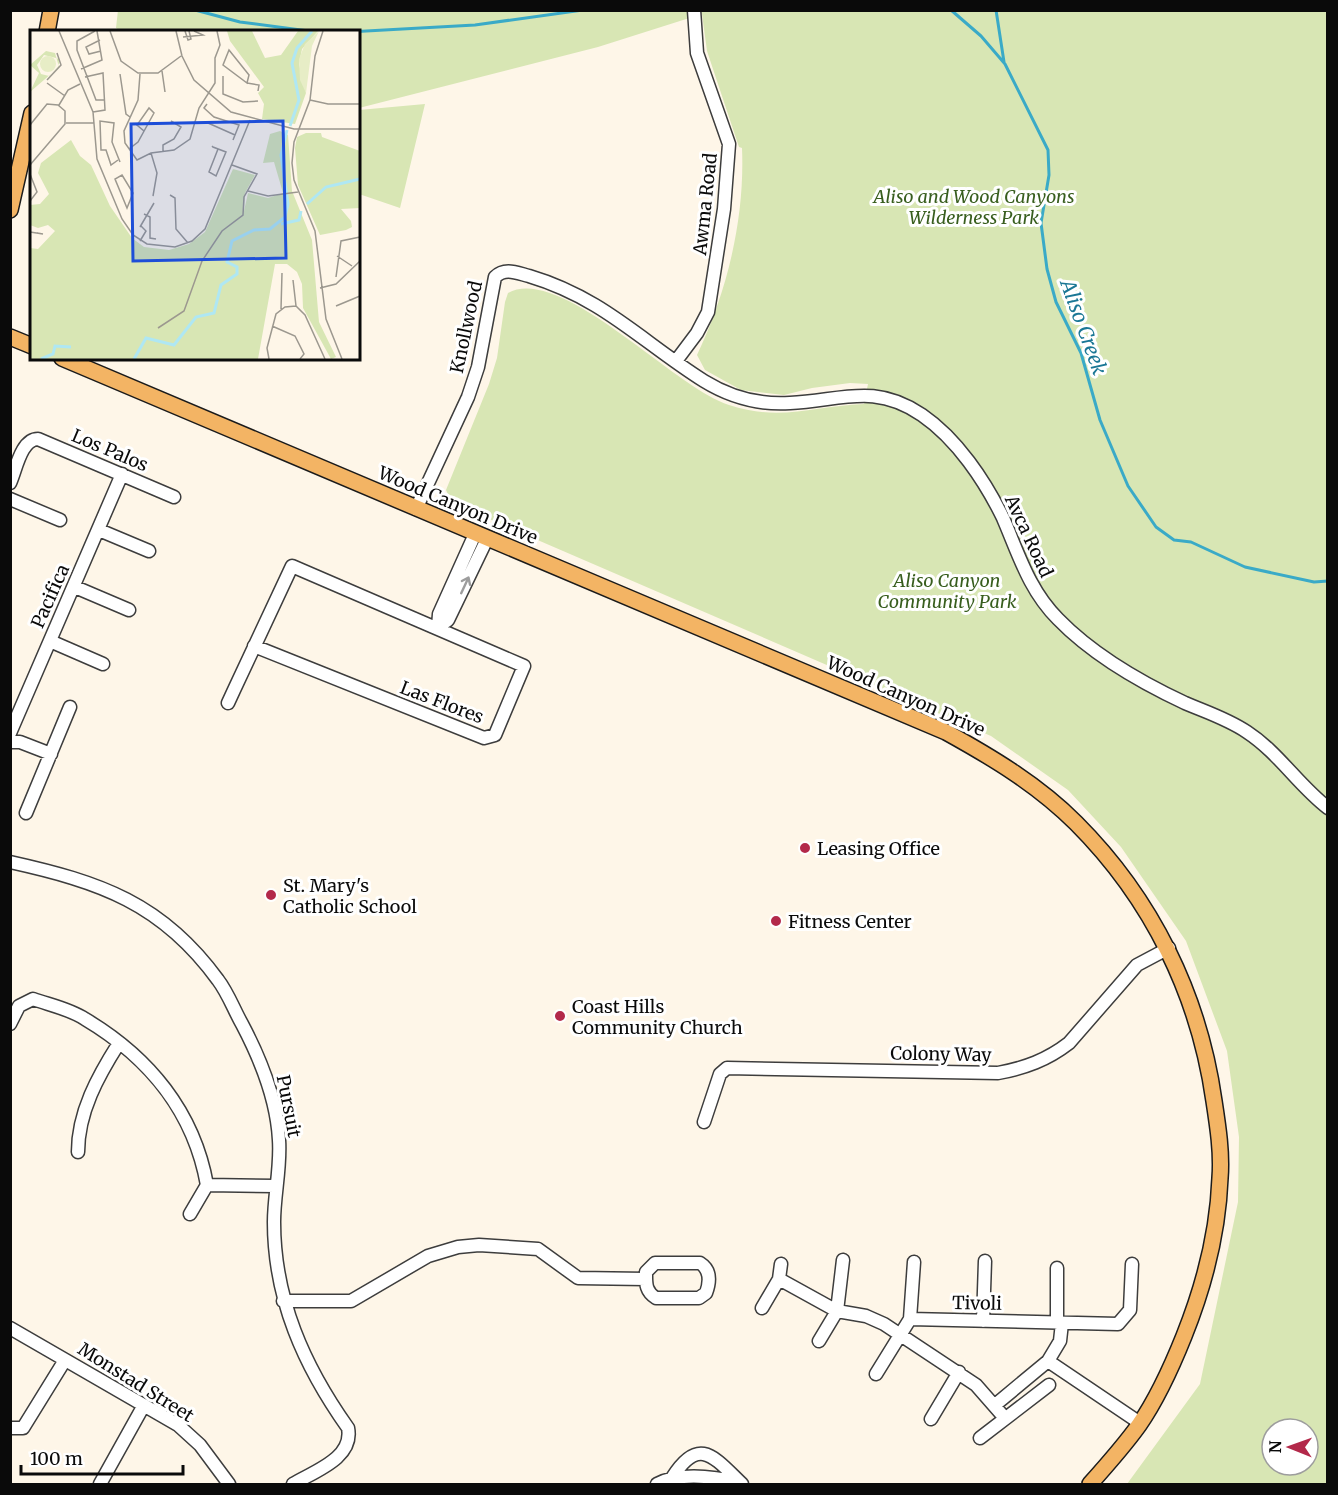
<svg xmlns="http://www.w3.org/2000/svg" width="1338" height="1495" font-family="Merriweather,serif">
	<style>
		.green { fill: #d8e6b4; fill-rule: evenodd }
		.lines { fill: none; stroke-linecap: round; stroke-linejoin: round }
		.stream { stroke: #3aaac7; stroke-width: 3 }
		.minor-casing { stroke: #3d3d3d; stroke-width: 15 }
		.major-casing { stroke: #1b1b1b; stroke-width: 18 }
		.minor { stroke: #fff; stroke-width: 12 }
		.major { stroke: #f3b464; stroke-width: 15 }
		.oneway { stroke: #9d9d9d }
		.poi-dot { fill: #b3294a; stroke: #fff; stroke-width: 2 }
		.labels { text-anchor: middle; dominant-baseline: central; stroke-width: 6; stroke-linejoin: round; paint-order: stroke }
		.park-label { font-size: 18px; font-style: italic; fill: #385e1e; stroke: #fff }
		.street-label { font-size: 18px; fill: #0a0a0a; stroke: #fff }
		.poi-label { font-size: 18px; fill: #0a0a0a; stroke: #fff; text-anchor: start }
		.water-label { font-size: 20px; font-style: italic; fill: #1a7795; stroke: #fff }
		.inset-river { fill: none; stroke: #afe7f3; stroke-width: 3 }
		.inset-road { fill: none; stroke: #9c988f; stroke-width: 1.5 }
		.view { fill: #1d4ed8; fill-opacity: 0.15; stroke: #1d4ed8; stroke-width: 3 }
		.inset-edge { fill: none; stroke: #0a0a0a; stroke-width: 3 }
	</style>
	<rect width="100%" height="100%" fill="#fef6e8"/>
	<path class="green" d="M118,10L1327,11V1484H1127L1200,1384L1238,1202L1239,1137L1227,1051L1186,941L1121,847L1068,790L991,736L452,503L446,490L489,384L497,358L505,302L508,293C561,264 674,388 729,405C780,422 814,406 864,404L868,384L850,383L812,388L784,395L741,390L705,370L697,355C727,292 745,219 742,148L739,147L707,51L702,14L598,47L359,108L358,32H122L116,28ZM1272,1429H1308V1465H1272Z
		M425,104L400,208L359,194V110Z"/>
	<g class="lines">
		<path class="stream" d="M195,10L240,22L316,32
			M951,10L981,36L1005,64L1048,150L1049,175L1041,223L1047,269L1056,302L1081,353L1100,420L1128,486L1156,527L1174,540L1191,542L1245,567L1314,582L1328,581
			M996,10L1004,62
			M348,32L475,25L583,10"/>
		<g class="minor-casing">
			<path id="minor" d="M676,361L697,333L708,312L724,209L729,144L697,53L694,10
				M10,483C16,470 21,439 38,439L174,497
				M10,499L60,520
				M416,509L468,397L478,367L495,277C505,267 517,273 529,276C603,298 642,342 704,381C730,397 760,405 790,403C840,401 874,382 922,415C957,439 985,481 1003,518C1019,555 1029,590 1058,619C1093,655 1140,682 1185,703C1206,712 1228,719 1247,732C1279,753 1298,785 1328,808
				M99,530L149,551
				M75,587L129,610
				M438,627L448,620L487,539
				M438,627L439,614L475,534
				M50,641L103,664
				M228,703L234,690L292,566L524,666L495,735L484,738L254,646
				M10,733L122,474
				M10,742H20L51,754
				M26,813L70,707
				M10,862C100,882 162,903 218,980C228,993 234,1010 242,1024C261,1060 277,1100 279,1140C281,1167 274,1195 274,1222C274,1299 304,1366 348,1428C354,1458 315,1471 293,1484
				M10,1024L19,1006L33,999C50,1005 70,1009 85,1019C149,1057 194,1112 207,1185L275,1186
				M704,1122L720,1074L727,1068L998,1073C1025,1068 1047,1060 1069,1043L1137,965L1169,948
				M78,1152C78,1112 98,1076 119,1043
				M190,1214L207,1185
				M655,1263H700C711,1270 710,1282 706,1293L699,1298H656C645,1291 646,1283 646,1272Z
				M1057,1268V1323
				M779,1279L837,1311L866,1316L884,1324L976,1385L1004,1417
				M283,1301H351L428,1256L458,1247L479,1245L538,1249L578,1278L646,1279
				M762,1308L779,1279L781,1264
				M910,1319L914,1262
				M983,1321L985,1261
				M10,1328L178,1425L200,1445L229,1484
				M819,1341L837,1311L843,1260
				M1048,1361L1060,1341L1062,1323
				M876,1374L910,1319L1118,1324L1130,1310L1132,1264
				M995,1405L1048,1361L1140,1423
				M931,1419L959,1372
				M10,1428H23L65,1360
				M980,1438L1049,1385
				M672,1478C699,1435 714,1457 742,1484
				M100,1484L144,1405
				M657,1484C681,1472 716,1477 741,1483"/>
		</g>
		<g class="major-casing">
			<path id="major" d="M47,32L51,10
				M10,210L32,113
				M10,337L32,346
				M62,358L946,732C993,758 1038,785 1076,823C1152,899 1199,995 1214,1101C1218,1127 1222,1153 1220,1178C1218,1232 1204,1286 1184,1336C1172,1366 1157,1399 1139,1425C1124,1446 1107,1465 1090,1484"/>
		</g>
		<use href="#minor" class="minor"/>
		<use href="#major" class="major"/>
	</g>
	<defs><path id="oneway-shaft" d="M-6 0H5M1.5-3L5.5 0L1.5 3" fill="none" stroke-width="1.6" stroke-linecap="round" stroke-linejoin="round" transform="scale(1.5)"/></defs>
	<use class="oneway" href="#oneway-shaft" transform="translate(465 585) rotate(-65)"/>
	<g class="poi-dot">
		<circle cx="805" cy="848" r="6"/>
		<circle cx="271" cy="895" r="6"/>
		<circle cx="776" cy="921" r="6"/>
		<circle cx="560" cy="1016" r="6"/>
	</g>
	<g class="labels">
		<g class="park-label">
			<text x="974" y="196">Aliso and Wood Canyons<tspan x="974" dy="21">Wilderness Park</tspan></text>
			<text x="947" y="580">Aliso Canyon<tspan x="947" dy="21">Community Park</tspan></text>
		</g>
		<g class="street-label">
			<text transform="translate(705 204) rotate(-84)">Awma Road</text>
			<text transform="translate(466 327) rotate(-78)">Knollwood</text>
			<text transform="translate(110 450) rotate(23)">Los Palos</text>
			<text transform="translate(458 505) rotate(23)">Wood Canyon Drive</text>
			<text transform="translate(1029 536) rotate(65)">Avca Road</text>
			<text transform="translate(50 596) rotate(-66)">Pacifica</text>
			<text transform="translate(906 696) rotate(24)">Wood Canyon Drive</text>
			<text transform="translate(442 702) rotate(21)">Las Flores</text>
			<text transform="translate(941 1054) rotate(1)">Colony Way</text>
			<text transform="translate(289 1106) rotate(79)">Pursuit</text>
			<text transform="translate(977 1303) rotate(1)">Tivoli</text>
			<text transform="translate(136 1382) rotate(32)">Monstad Street</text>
		</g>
		<g class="poi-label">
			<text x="817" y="848">Leasing Office</text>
			<text x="283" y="885">St. Mary's<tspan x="283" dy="21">Catholic School</tspan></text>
			<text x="788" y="921">Fitness Center</text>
			<text x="572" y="1006">Coast Hills<tspan x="572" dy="21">Community Church</tspan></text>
		</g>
		<g class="water-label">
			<text transform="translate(1084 327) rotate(70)">Aliso Creek</text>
		</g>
	</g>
	<g transform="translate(30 30)">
		<rect width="330" height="330" fill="#fef6e8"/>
		<path d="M197,1H222L235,28L251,25L268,1H288L272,19L269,34L276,63L265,94L232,89L234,74L228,63L234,57L200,11ZM16,21L25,23L29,37L0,62L9,43L0,35ZM14,25L30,29L28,37L19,46L11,44L7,35ZM250,101L258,105L262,161L282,210L289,292L306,327L301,329L273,278L272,254L267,242L257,234H245L228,329H0V218L8,219L25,201L18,195L8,198L0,195V175L10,174L19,164L8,143L11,133L41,110L50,126L61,135L80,176L102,208L114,217L139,220L159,214L175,202L203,139L225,145L215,163L214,181L218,163L238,168L253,163L244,132L233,133L240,104ZM276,103H291L292,107L330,121V178L311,179L321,191L322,197L316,200L290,205L268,155L265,118L267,107Z" fill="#d8e6b4" fill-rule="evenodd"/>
		<path d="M289,1L282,16L276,63L270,50L269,29L275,14ZM10 34a8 8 0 1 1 16 0a8 8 0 1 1-16 0Z" fill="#e7edc6"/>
		<path class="inset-river" d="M260,96L269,70L262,33L267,18L282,1M277,174L296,157L330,149M251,194L269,190L271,181M11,329L23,324L25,316L41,317M104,329L116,308L144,315L166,287L184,283L191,255L207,244V237L197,232L202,211L224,200L240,199L255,187L258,174L251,125L257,100"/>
		<path class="inset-road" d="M29,1L63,82L67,129L92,189L103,205L117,214L145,217L162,211L175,199L220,90M65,1L47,11V20L66,70H75M80,1L91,31L108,43H128L151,26M146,1L152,26L164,50L201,82L264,99H330M155,1L158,10L161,9L159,1M293,1L285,26L280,70L264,112L262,133L264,150L285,201L296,289L312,329M153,7L173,5L164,1M70,10L56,17L59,24L71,21M199,20L219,45L217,53L193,35ZM51,39L72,30L67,1M132,41L135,62M90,44L96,84L100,87M110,44L108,70L94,101L95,113L107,130L121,123L144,120L160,109L169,78L185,53V28L190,15L187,1M193,46V64L213,72L228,71M55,47L73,43L75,80L63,82M17,50L31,35L27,23M17,53L35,66M217,53L229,55L228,61M280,70L298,74H330M177,74L174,78L184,87L209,95L203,110M29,75L38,60L50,54M36,93H64M178,93L205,105M0,95L17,74L28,75L35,81V94L0,135M182,116L183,117L196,122L186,146L179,142L188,119M99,119L108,112L124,83L119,78L107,95L114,101M133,122V115L144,109L151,97L141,91M121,123L127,143L123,166L124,160M88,130L81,135L76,120H71L70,91L84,93L82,112L90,132M0,144L7,162L0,171M92,145L103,163L97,178L85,149ZM218,161L238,166L268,162M140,165L145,168L146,199L158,213M114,184L120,187V208L126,209M110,197L124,173M0,202L13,204L7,203M330,205V224M110,211L116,201L111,196M307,226L322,236M306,247L311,211L330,207M263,250L266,276M290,258L306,254L330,231M266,276L275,285L295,329M306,276L330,266M251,279L252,243M242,296L265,306L274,324L270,329M128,298L154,281L172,231L192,201L213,185L214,167L227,144L202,135M239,329L237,318L246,284L255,277L266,276"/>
		<path class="view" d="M253,91L256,228L103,231L101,94Z"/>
		<rect width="330" height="330" class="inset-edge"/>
	</g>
	<rect width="1338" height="1495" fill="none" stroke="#0a0a0a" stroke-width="24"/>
	<g transform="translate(1290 1447) rotate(271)"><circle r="28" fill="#ffffff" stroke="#9d9d9d" stroke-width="1.5"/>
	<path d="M0-4.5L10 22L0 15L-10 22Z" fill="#b3294a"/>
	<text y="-9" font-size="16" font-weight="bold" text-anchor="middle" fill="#0a0a0a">N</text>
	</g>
	<path d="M21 1465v9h162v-9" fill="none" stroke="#0a0a0a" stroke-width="3"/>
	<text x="30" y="1465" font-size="18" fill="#0a0a0a" stroke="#ffffff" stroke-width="4.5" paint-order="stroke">100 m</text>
</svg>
